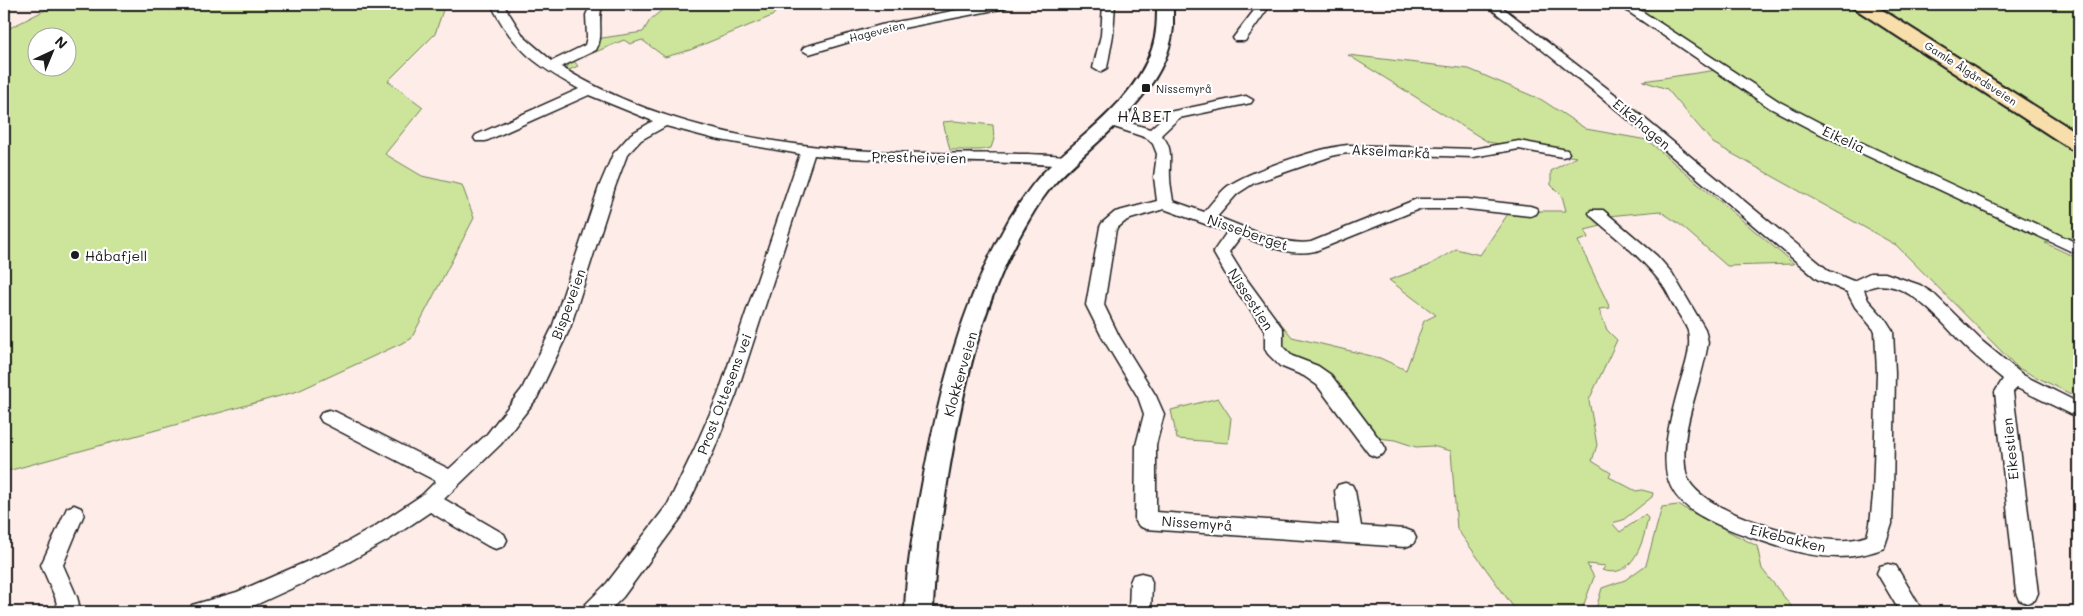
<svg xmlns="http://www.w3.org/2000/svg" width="2083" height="616" font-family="Mali,sans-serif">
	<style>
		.green { fill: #cce59b; stroke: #74805c; fill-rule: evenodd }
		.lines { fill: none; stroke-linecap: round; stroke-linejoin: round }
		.minor-casing { stroke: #1c1c1c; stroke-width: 3 }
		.tertiary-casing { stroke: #1c1c1c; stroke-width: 4 }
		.primary-casing { stroke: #1c1c1c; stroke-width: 4 }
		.minor { fill: #fff; fill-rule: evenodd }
		.tertiary { fill: #fff; fill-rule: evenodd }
		.primary { fill: #f8deab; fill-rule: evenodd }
		.poi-dot { fill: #1c1c1c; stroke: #fff; stroke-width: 2 }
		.labels { text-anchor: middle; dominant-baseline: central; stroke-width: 4.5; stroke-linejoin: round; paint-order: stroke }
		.far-street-label { font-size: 11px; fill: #1c1c1c; stroke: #fff }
		.far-poi-label { font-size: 11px; fill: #1c1c1c; stroke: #fff; text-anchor: start }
		.street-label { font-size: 14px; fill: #1c1c1c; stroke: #fff }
		.poi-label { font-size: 14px; fill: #1c1c1c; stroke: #fff; text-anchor: start }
		.quarter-label { font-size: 16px; letter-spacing: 1px; fill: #1c1c1c; stroke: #fff }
	</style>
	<rect width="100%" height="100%" fill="#feece9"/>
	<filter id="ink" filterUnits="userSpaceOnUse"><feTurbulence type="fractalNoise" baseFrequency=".02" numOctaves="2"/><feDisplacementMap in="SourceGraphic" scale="10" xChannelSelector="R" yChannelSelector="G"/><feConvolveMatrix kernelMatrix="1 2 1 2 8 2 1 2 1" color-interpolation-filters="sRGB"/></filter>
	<g filter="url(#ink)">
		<path class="green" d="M57,4H445L435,34L388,81L423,107L385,154L422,176L462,185L474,218L411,339L298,391L4,472V31ZM38,38H68V68H38Z
			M669,4H784L772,16L690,50L665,57L642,40L630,44L624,40L574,61L578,66L569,70L566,69C573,54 593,52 602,38L643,32L650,20Z
			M1630,4H1849L1892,28L2079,152V236L2045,243L2079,259V398L2018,368L1896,245L1713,143L1667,89L1643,81L1730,68Z
			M1875,4H2079V138Z
			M1348,55L1469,69L1542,100L1586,129L1647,140L1794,264L1727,266L1678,223L1660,211L1608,216L1600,209L1588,214L1598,217L1601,226L1585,230L1588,238L1578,241L1610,308L1599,309L1607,330L1617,340L1589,400L1597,445L1592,461L1611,473L1609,477L1636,491L1642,490L1653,493L1652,497L1623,520L1612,523L1620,532L1645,515L1648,518C1644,540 1633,581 1602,570L1606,566L1587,564L1594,577L1581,612H1517L1457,529L1451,451L1432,446L1416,447L1395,440L1378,438L1282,349L1279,339L1285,335L1280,322L1292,337L1380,358L1406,370L1424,321L1436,315L1389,280L1428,266L1456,249L1480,255L1510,211H1566L1562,196L1551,185V171L1576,157L1488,142Z
			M954,121L993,125L994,139L991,148L981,150H950L943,122Z
			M1218,398L1231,418L1228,443L1177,439L1171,410Z
			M1678,505L1757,546L1762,569L1796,612H1595L1602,588L1625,580L1646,565L1662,507Z"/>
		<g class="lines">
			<g class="minor-casing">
				<path id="minor" d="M491,4H503L524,37L552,61L585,45L587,37L586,15L591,4H603C596,19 605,35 596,50L561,67C671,134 799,151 926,153C960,154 994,153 1028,154C1043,155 1059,154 1073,158L1076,161L1073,164L1068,166C983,159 899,164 814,155L736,395L714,450L683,515L623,597L608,612H582L585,605L607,583L668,504L694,450L718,395L800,154L715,139L666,126L641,140L627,155L615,187L570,328L537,398L501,444L444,499L504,534L507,540L504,546L496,549L488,546L430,512L390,539L345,564L249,608L235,612H189L192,605L237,592L329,552L374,527L422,495L436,481L322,422L319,417L322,412L329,410L336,412L449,469L487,434L522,389L552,328L599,187L613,154L631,134L653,121L589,95L486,141H476L474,138L476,135L579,89C536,65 513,49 491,4Z
					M988,4H1011L1005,8L883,32L809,54L802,50L804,47L881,25Z
					M1103,4H1115L1113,35L1107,68L1100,72L1093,68L1101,35Z
					M1259,4H1271L1245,41H1235L1233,38Z
					M1485,4H1498L1621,99L1829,271L1853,281L1870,273H1885L1920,285L1934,294L1983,342L2023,375L2079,403V418L2017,388L2013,392L2038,593L2035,600L2027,603L2019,600L2016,593L1995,392L2003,379C1992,370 1981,361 1970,351C1945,328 1903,268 1864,290L1868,300L1886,320L1893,331L1895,373L1893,495L1892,524L1884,548C1843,565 1802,555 1762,541C1659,507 1651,486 1680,383C1685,366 1692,349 1688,331C1685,323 1679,315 1675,308C1670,298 1665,287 1658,279C1639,255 1614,236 1591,216L1589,213L1591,210H1603L1657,256L1672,273L1705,329L1708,342C1702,385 1678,430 1686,473C1693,510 1799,538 1833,540C1844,541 1856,540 1867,536L1870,524L1873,495L1877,373L1875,331L1855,307L1847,292L1817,279L1611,105Z
					M1617,4H1631L1780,102L1824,125L2079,244V255L1814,131L1770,108Z
					M1246,96L1253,100L1251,103L1179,118L1161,135C1174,147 1169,161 1170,177C1170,185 1172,193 1173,201L1204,212C1211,204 1219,193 1228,186C1252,170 1318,148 1348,145L1473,149L1519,141L1562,149L1567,150L1569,153L1567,156L1562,157L1519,149L1473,157L1348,153L1335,155L1254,183L1237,194L1217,217C1243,226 1285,247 1311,242L1417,199H1467L1530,206L1536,208L1538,211L1536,214L1530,216L1467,209H1419L1315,251C1289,257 1265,245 1241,236L1229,252L1242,273L1283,329V347L1292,356L1318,366L1331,375L1383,444L1386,449L1383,454L1376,457L1369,454L1317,385L1304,376L1280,366L1268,354L1265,349V330L1229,280L1213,252L1227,232L1164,209L1127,220L1116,229L1104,305L1119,336L1156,396L1164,414L1156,445V512L1339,525L1335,491L1338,485L1345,483L1352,485L1355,491L1361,526L1405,529L1413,532L1416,538L1413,544L1405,547L1146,529L1139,526L1135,520L1136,445L1144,414L1138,397L1102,337L1086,305L1100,227L1102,223L1115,212L1157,201L1154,177L1157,154L1153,144L1147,138L1105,124L1103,121L1105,118L1110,117L1150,129L1169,112Z
					M74,505L81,508L84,514L63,565L77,597L81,612H59L55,597L41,565L67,508Z
					M1888,564L1896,566L1923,612H1900L1877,573L1880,566Z
					M1141,573L1149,575L1152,582L1151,612H1129L1130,582L1133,575Z"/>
			</g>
			<g class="tertiary-casing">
				<path id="tertiary" d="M1157,4H1173C1173,11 1173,19 1173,27C1167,94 1096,139 1054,184C1045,194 1037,206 1030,218C983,295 963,388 948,477C941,522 934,566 933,612H905C906,570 914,527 922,485C939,393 962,300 1010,218C1019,204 1030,187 1041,175C1079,136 1134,103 1152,49C1157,34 1157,19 1157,4Z"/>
			</g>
			<g class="primary-casing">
				<path id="primary" d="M1852,4H1873L2079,134V151L2071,149L1854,8Z"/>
			</g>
			<use href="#minor" class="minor"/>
			<use href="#tertiary" class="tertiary"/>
			<use href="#primary" class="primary"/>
		</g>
	</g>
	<g class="poi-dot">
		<rect x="1141" y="83" width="10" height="10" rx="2.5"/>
		<circle cx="75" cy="255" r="5"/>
	</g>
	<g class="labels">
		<g class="far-street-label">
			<text transform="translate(877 31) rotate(-14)">Hageveien</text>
			<text transform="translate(1971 73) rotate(33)">Gamle Ålgårdsveien</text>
		</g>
		<g class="far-poi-label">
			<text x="1156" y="88">Nissemyrå</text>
		</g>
		<g class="street-label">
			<text transform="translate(1642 124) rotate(40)">Eikehagen</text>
			<text transform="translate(1844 139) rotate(25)">Eikelia</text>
			<text transform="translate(1391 151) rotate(3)">Akselmarkå</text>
			<text transform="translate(919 157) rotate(1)">Prestheiveien</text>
			<text transform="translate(1248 232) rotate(19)">Nisseberget</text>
			<text transform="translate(1251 299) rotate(57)">Nissestien</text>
			<text transform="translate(568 304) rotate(-70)">Bispeveien</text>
			<text transform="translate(960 374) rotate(-74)">Klokkerveien</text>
			<text transform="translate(724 394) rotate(-69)">Prost Ottesens vei</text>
			<text transform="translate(2010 449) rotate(-96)">Eikestien</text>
			<text transform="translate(1197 523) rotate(4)">Nissemyrå</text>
			<text transform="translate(1788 538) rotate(14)">Eikebakken</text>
		</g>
		<g class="poi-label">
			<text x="85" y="255">Håbafjell</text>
		</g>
		<g class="quarter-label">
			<text x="1145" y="115">HÅBET</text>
		</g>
	</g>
	<rect width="2083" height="616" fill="none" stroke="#fff" stroke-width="20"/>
	<rect x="10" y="10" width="2063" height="596" fill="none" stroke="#1c1c1c" stroke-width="2" filter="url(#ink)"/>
	<g transform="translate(52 52) rotate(44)"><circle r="24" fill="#ffffff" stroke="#a4a4a4"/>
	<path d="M0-4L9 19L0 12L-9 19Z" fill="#1c1c1c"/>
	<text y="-8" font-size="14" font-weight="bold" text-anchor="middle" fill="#1c1c1c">N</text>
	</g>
</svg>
